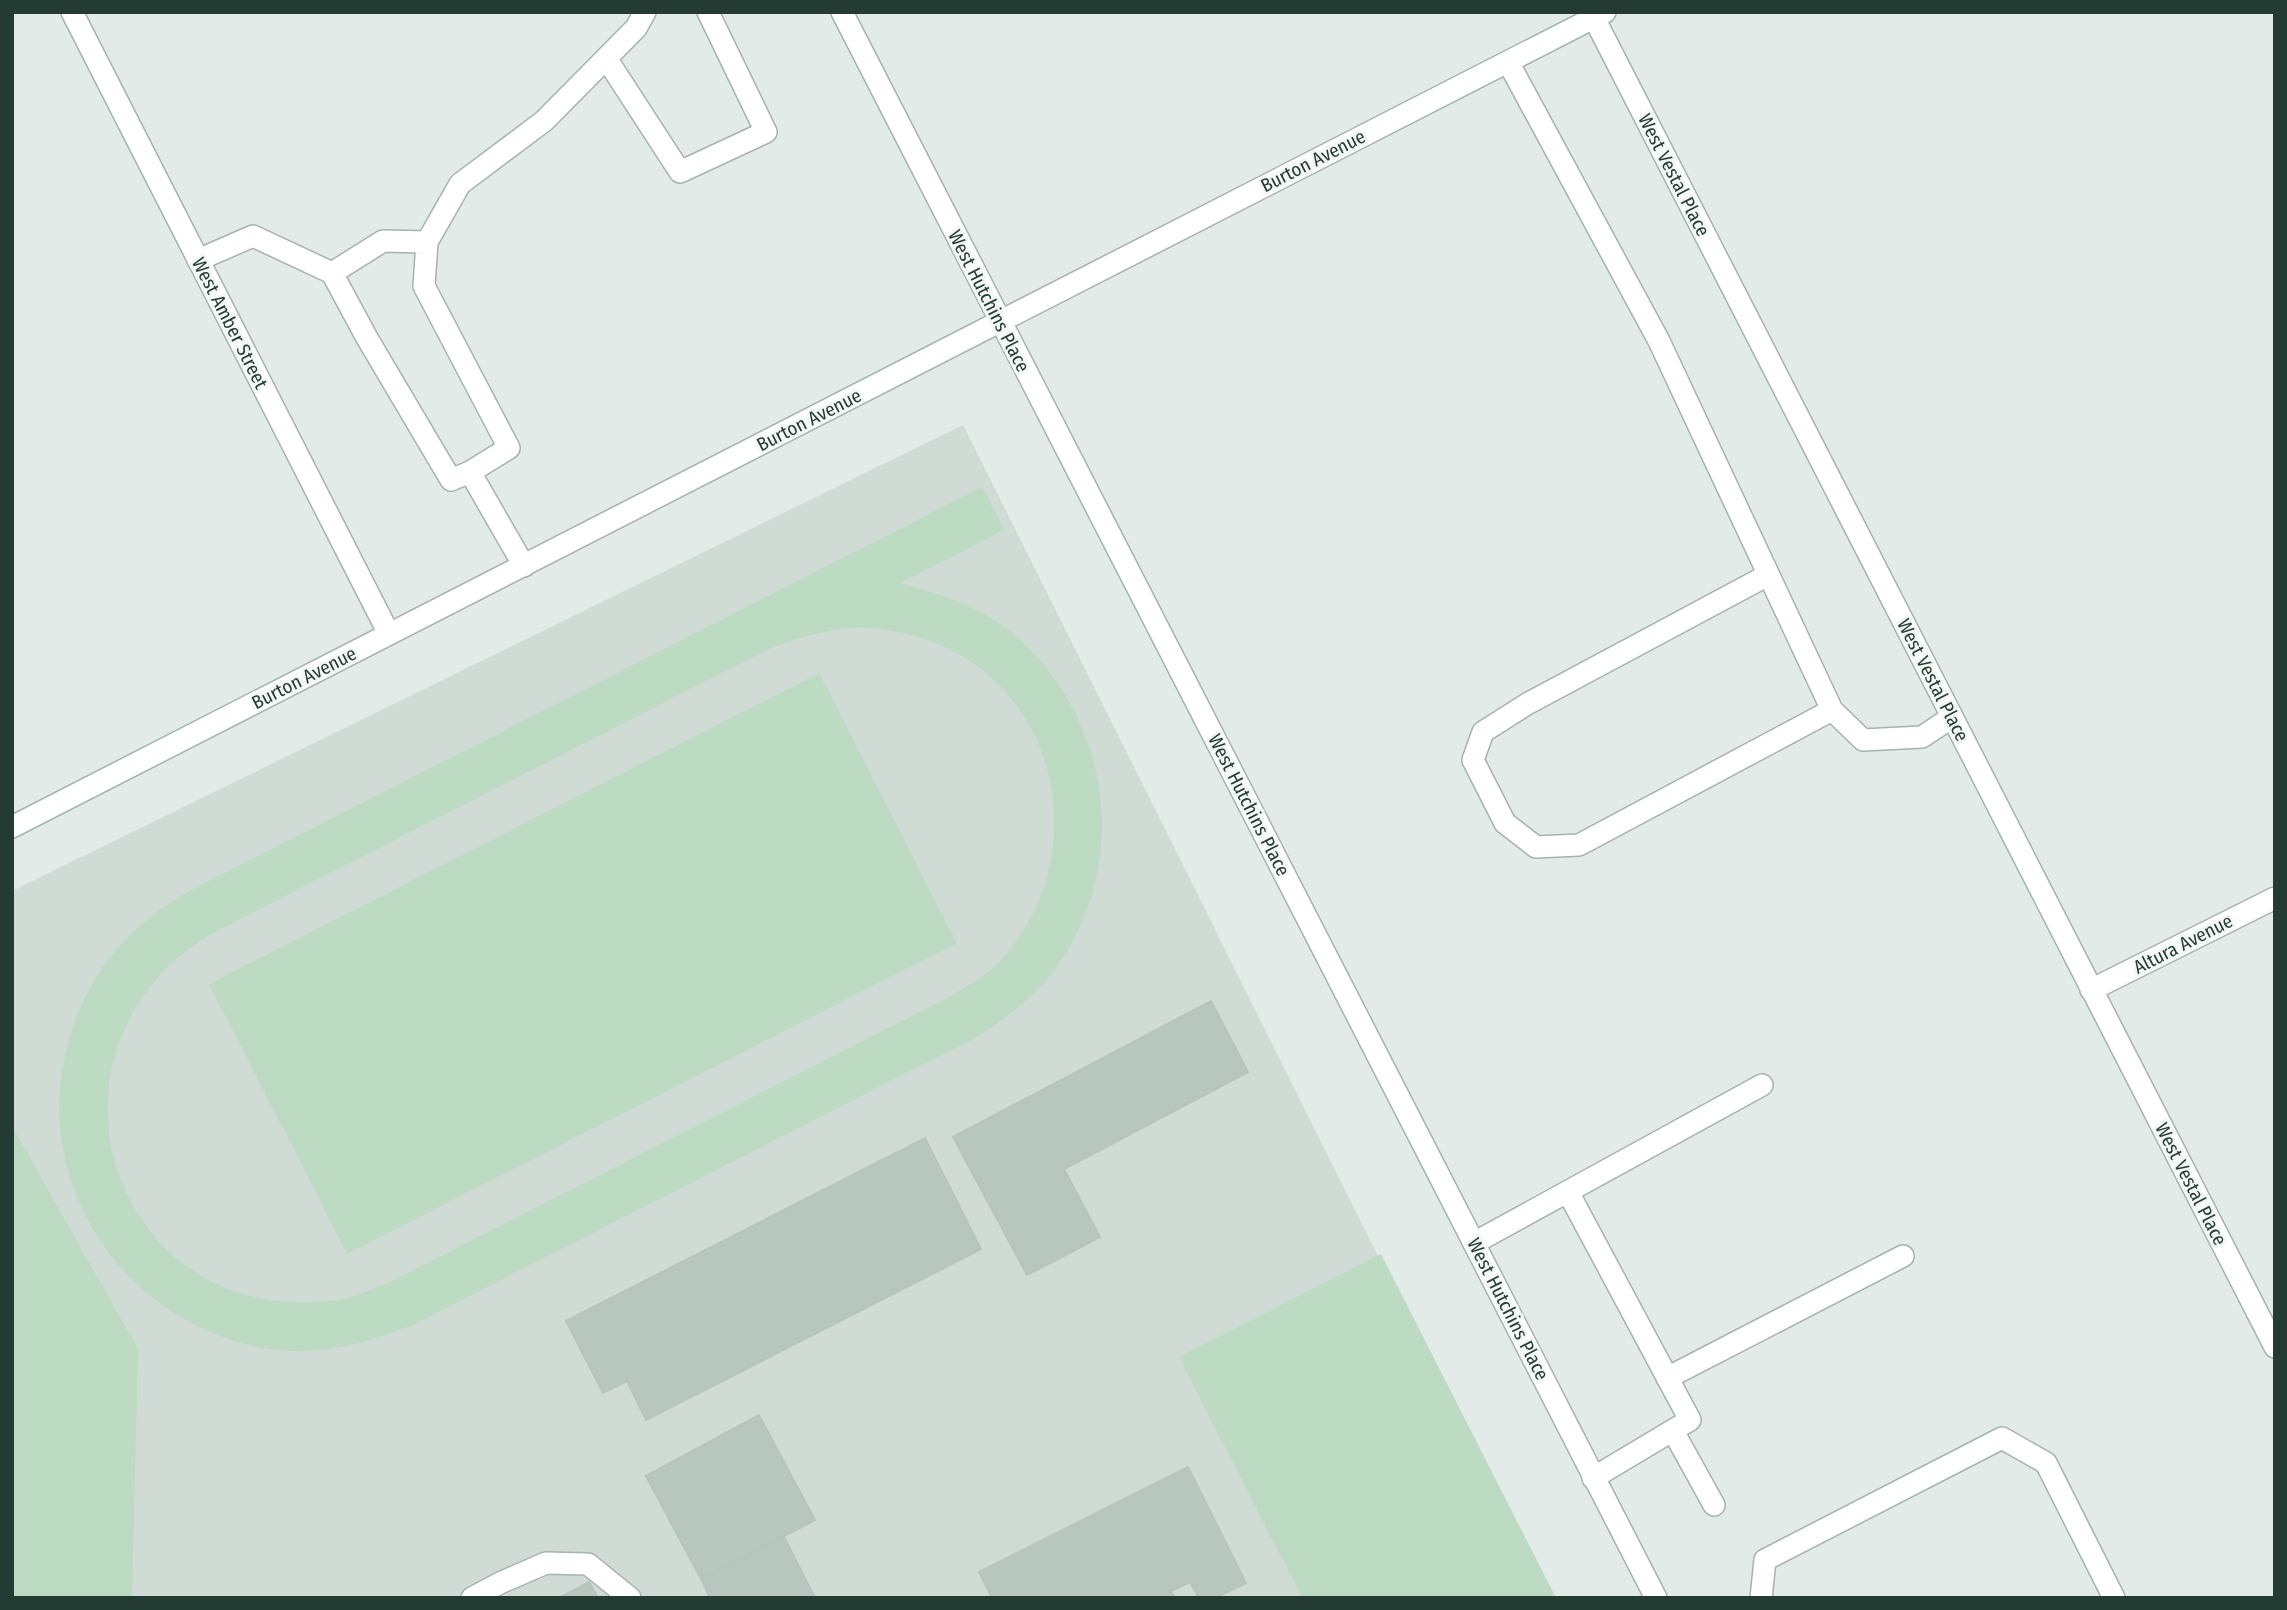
<svg xmlns="http://www.w3.org/2000/svg" width="2287" height="1610" font-family="'Fira Sans Condensed',sans-serif">
	<style>
		.built { fill: #d1dbd6 }
		.green { fill: #bddbc3; fill-rule: evenodd }
		.building { fill: #b8c6c0; stroke: #b5c5bd; stroke-width: 2 }
		.lines { fill: none; stroke-linecap: round; stroke-linejoin: round }
		.service-casing { stroke: #a5b3ad; stroke-width: 24 }
		.minor-casing { stroke: #a5b3ad; stroke-width: 24 }
		.tertiary-casing { stroke: #a5b3ad; stroke-width: 24 }
		.service { stroke: #fff; stroke-width: 21 }
		.minor { stroke: #fff; stroke-width: 21 }
		.tertiary { stroke: #fff; stroke-width: 21 }
		.labels { text-anchor: middle; dominant-baseline: central; stroke-width: 6; stroke-linejoin: round; paint-order: stroke }
		.street-label { font-size: 19px; fill: #243b33; stroke: #f3f8f5 }
	</style>
	<rect width="100%" height="100%" fill="#e2ebe7"/>
	<path class="built" d="M963,425L1549,1598H12V891Z"/>
	<path class="green" d="M982,487L1004,530L901,583C936,594 972,603 1003,626C1092,693 1126,814 1084,917C1076,935 1068,953 1056,968C1032,999 1004,1020 971,1040L413,1325C365,1344 315,1358 263,1348C125,1322 31,1186 67,1048C77,1006 99,964 131,934C149,916 169,903 191,890ZM860,627C891,630 919,634 947,648C1067,706 1088,865 1001,960C986,976 967,986 949,997L390,1282C371,1290 351,1299 329,1301C112,1326 20,1047 213,933L771,648C801,636 828,630 860,627Z
		M819,673L957,943L347,1254L209,984Z
		M12,1126L138,1349L132,1598H12Z
		M1381,1254L1556,1598H1302L1179,1357Z"/>
	<path class="building" d="M1211,1001L1248,1072L1064,1169L1100,1237L1027,1275L953,1137Z
		M925,1138L981,1249L646,1420L627,1381L603,1393L566,1321Z
		M759,1415L815,1520L701,1579L646,1476Z
		M1188,1467L1246,1583L1215,1598H1199L1190,1582L1171,1591L1175,1598H992L979,1572Z
		M784,1537L815,1598H710L701,1579Z
		M589,1582L598,1598H559Z"/>
	<g class="lines">
		<g class="service-casing">
			<path id="service" d="M606,58L680,172L766,132L708,12
				M1508,62L1659,341L1832,710L1863,740L1922,737L1952,717
				M198,260L253,236L332,273L367,338L451,480L470,472
				M332,273L383,241L427,242
				M524,566L470,472L509,448L424,286L427,242L460,184L544,121L636,28L645,12
				M1768,575L1527,704L1483,732L1473,760L1505,823L1536,847L1579,845L1832,710
				M1568,1192L1690,1420L1593,1478
				M1474,1243L1762,1085
				M1667,1378L1903,1256
				M1673,1431L1714,1505
				M472,1598L500,1583L546,1563L588,1564L630,1598
				M1761,1598L1765,1560L2002,1438L2046,1463L2114,1598"/>
		</g>
		<g class="minor-casing">
			<path id="minor" d="M72,12L389,634
				M1591,12L2275,1347
				M12,827L1605,12
				M2091,990L2275,898"/>
		</g>
		<g class="tertiary-casing">
			<path id="tertiary" d="M842,12L1656,1598"/>
		</g>
		<use href="#service" class="service"/>
		<use href="#minor" class="minor"/>
		<use href="#tertiary" class="tertiary"/>
	</g>
	<g class="labels">
		<g class="street-label">
			<text transform="translate(1313 161) rotate(-27)">Burton Avenue</text>
			<text transform="translate(1674 175) rotate(63)">West Vestal Place</text>
			<text transform="translate(989 301) rotate(63)">West Hutchins Place</text>
			<text transform="translate(230 323) rotate(63)">West Amber Street</text>
			<text transform="translate(809 420) rotate(-27)">Burton Avenue</text>
			<text transform="translate(304 678) rotate(-27)">Burton Avenue</text>
			<text transform="translate(1933 680) rotate(63)">West Vestal Place</text>
			<text transform="translate(1249 805) rotate(63)">West Hutchins Place</text>
			<text transform="translate(2183 944) rotate(-27)">Altura Avenue</text>
			<text transform="translate(2191 1184) rotate(63)">West Vestal Place</text>
			<text transform="translate(1508 1309) rotate(63)">West Hutchins Place</text>
		</g>
	</g>
	<rect width="2287" height="1610" fill="none" stroke="#243b33" stroke-width="28"/>
</svg>
